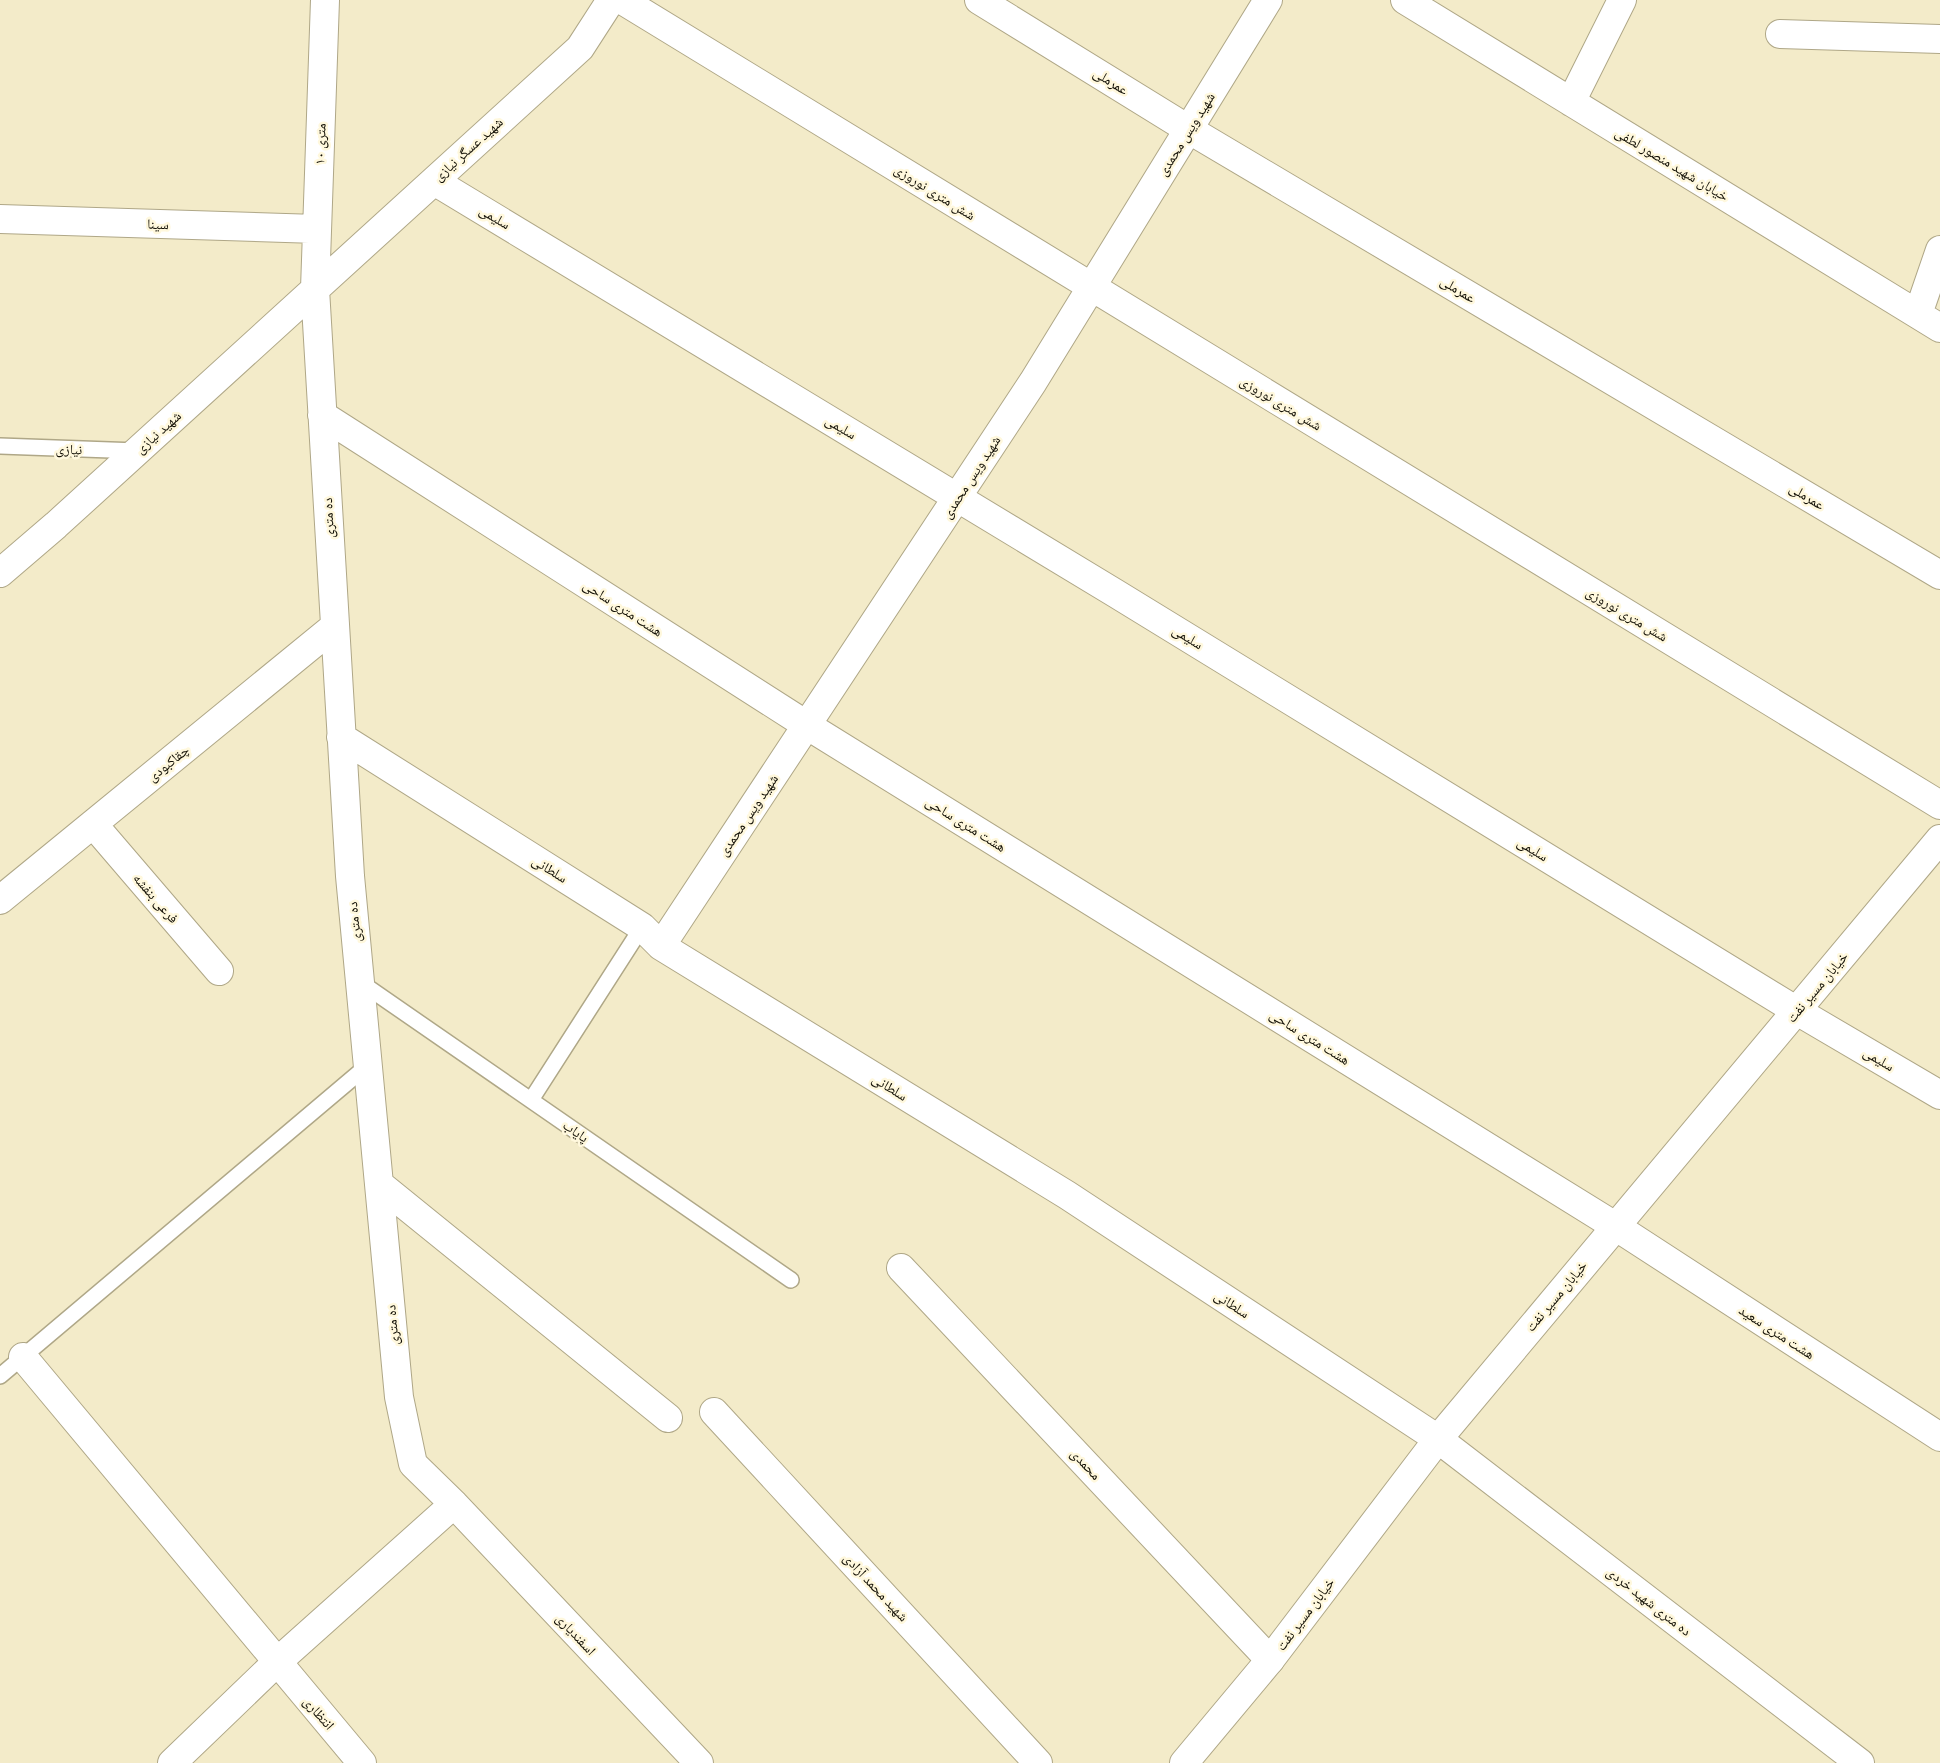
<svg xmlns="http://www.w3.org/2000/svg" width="1940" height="1763" font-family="'IBM Plex Sans','Noto Naskh Arabic',sans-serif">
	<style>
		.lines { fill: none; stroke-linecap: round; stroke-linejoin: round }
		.service-casing { stroke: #afa787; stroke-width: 18 }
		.minor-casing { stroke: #afa787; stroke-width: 30 }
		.tertiary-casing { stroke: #afa787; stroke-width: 30 }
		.service { stroke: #fff; stroke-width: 15 }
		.minor { stroke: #fff; stroke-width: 28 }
		.tertiary { stroke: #fff; stroke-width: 28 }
		.labels { text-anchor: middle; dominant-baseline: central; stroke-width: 5; stroke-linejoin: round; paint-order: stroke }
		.street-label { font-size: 14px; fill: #110e04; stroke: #fff8dd }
	</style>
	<rect width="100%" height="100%" fill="#f3ebc9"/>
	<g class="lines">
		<g class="service-casing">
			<path id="service" d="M0,446L138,451
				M360,982L791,1280
				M531,1100L642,927
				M0,1376L367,1066"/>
		</g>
		<g class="minor-casing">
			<path id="minor" d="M622,0L1940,805
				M979,0L1188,129L1940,575
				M1405,0L1940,328
				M1780,34L1940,39
				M1571,102L1622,0
				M434,181L1115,593L1797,1011L1940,1095
				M0,219L317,229
				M1918,314L1940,250
				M322,415L808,726L1615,1226L1940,1437
				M0,573L56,525L580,48L611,0
				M341,737L642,927L661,946L1067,1195L1438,1439L1860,1763
				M93,824L219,971
				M0,900L335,626
				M661,946L1033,382L1268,0
				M379,1184L668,1418
				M901,1268L1270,1660
				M23,1357L362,1763
				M714,1412L1038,1763
				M454,1504L699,1763
				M172,1763L276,1663L454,1504L413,1464L399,1397L350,876L315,289L325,0"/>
		</g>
		<g class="tertiary-casing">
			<path id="tertiary" d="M1184,1763L1270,1660L1438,1439L1940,839"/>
		</g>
		<use href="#service" class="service"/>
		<use href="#minor" class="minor"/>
		<use href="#tertiary" class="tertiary"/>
	</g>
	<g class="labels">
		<g class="street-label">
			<text transform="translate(1111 81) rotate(32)">عمرملی</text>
			<text transform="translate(1186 134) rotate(-58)">شهید ویس محمدی</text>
			<text transform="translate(320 144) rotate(-88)">۱۰ متری</text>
			<text transform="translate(468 149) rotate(-42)">شهید عسگر نیازی</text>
			<text transform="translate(1672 164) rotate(31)">خیابان شهید منصور لطفی</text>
			<text transform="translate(935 192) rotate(32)">شش متری نوروزی</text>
			<text transform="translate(495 217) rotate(31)">سلیمی</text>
			<text transform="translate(158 224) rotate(2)">سینا</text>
			<text transform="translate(1458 289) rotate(31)">عمرملی</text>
			<text transform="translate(1281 403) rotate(31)">شش متری نوروزی</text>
			<text transform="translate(841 427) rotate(31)">سلیمی</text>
			<text transform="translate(158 432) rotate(-42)">شهید نیازی</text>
			<text transform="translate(69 449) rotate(2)">نیازی</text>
			<text transform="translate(971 477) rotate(-57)">شهید ویس محمدی</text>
			<text transform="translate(1807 496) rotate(31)">عمرملی</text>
			<text transform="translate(328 518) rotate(-93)">ده متری</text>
			<text transform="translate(623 608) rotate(33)">هشت متری ساحی</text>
			<text transform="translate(1627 614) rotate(31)">شش متری نوروزی</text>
			<text transform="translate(1188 637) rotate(32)">سلیمی</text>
			<text transform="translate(168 763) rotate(-39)">چقاکبودی</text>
			<text transform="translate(748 815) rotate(-56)">شهید ویس محمدی</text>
			<text transform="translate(966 824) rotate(32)">هشت متری ساحی</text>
			<text transform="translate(1533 849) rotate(32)">سلیمی</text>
			<text transform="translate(550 869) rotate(32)">سلطانی</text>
			<text transform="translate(156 898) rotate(49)">فرعی بنفشه</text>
			<text transform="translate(354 922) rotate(-96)">ده متری</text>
			<text transform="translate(1817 987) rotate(-50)">خیابان مسیر نفت</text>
			<text transform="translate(1310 1037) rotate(32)">هشت متری ساحی</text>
			<text transform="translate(1879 1059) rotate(31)">سلیمی</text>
			<text transform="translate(890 1087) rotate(32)">سلطانی</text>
			<text transform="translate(576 1131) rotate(35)">پایاب</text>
			<text transform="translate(1556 1296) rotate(-50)">خیابان مسیر نفت</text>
			<text transform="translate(1232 1304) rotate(33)">سلطانی</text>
			<text transform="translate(392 1325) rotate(-95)">ده متری</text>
			<text transform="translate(1777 1332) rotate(33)">هشت متری سعید</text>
			<text transform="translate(1086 1464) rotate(47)">محمدی</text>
			<text transform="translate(876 1587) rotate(47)">شهید محمد آزادی</text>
			<text transform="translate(1649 1601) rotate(38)">ده متری شهید خردی</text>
			<text transform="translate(1305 1614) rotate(-53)">خیابان مسیر نفت</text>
			<text transform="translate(576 1634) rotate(47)">اسفندیاری</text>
			<text transform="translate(319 1713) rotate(49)">انتظاری</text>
		</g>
	</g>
</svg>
